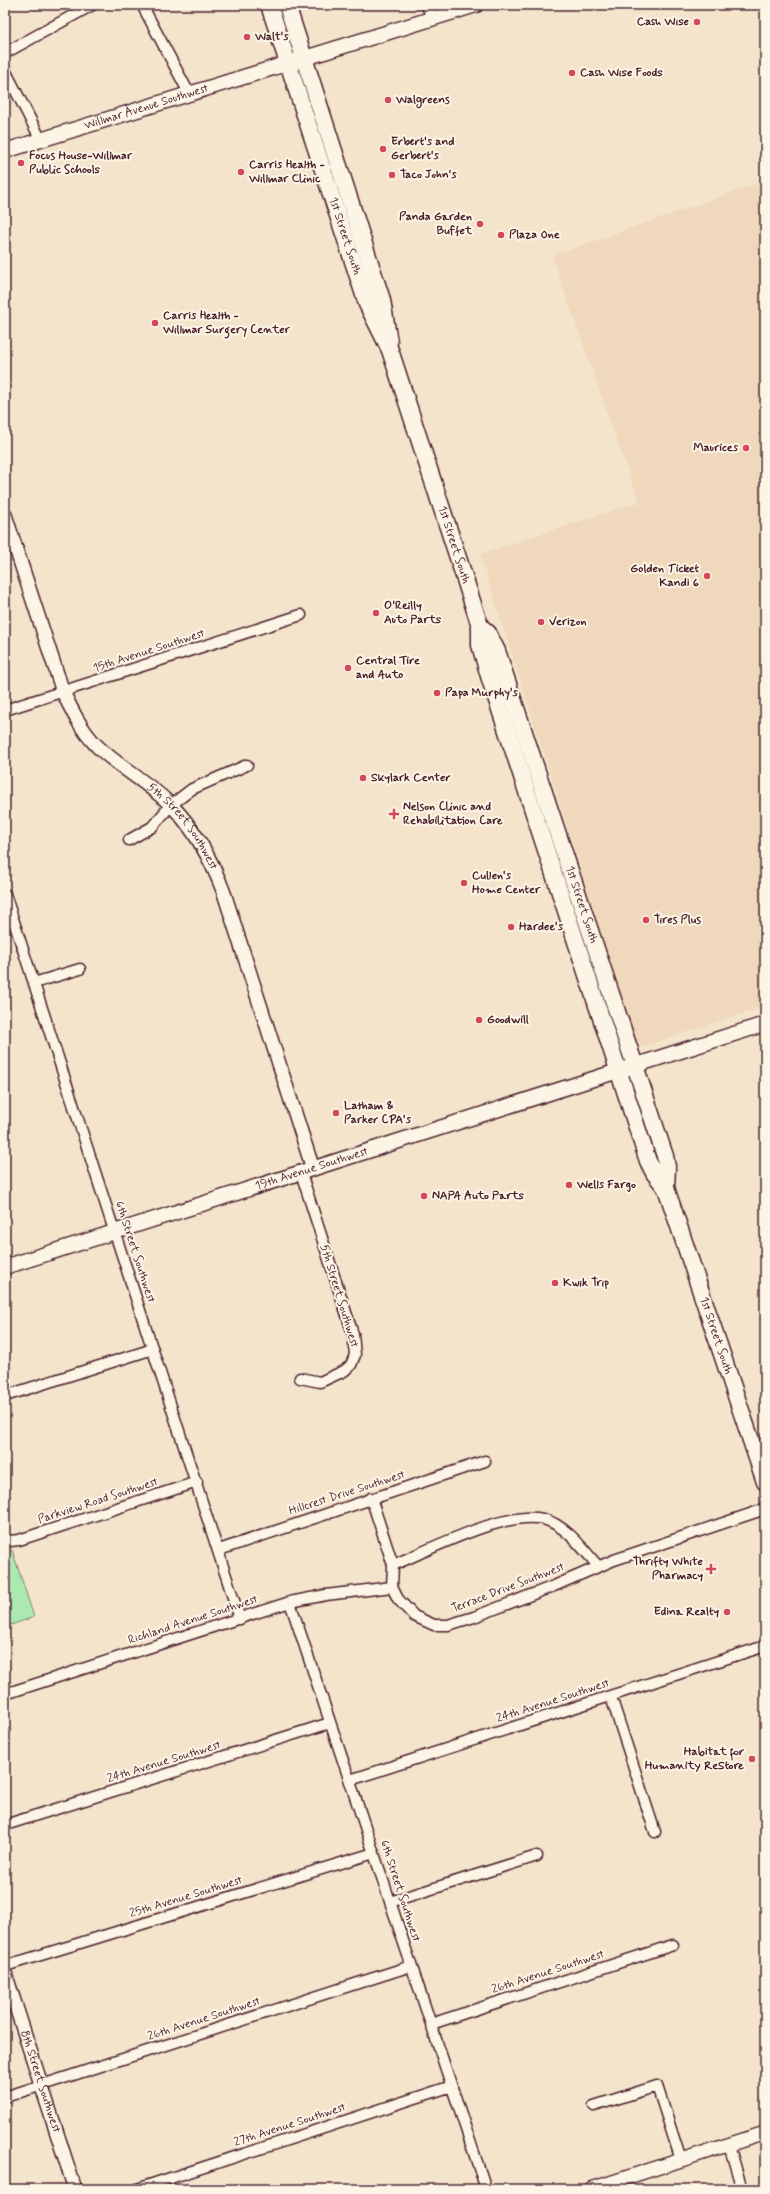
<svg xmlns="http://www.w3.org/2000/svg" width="770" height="2194" font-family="Mynerve,sans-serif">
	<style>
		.built { fill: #efd8bb }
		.green { fill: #ace9b0; stroke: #7b846e }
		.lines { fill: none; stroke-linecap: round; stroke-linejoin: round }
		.minor-casing { stroke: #4a1f2b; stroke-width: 13 }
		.tertiary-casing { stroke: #4a1f2b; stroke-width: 16 }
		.secondary-casing { stroke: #4a1f2b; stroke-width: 17 }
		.primary-casing { stroke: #4a1f2b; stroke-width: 19 }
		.minor { stroke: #fcf5e5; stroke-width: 10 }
		.tertiary { stroke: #fcf5e5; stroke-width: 13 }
		.secondary { stroke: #fcf5e5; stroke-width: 14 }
		.primary { stroke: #fcf5e5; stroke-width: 16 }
		.poi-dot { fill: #d1495b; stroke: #fcf5e5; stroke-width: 1.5 }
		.labels { text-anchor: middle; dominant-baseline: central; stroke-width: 4; stroke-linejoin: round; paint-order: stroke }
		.poi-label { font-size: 12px; font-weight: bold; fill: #4a1f2b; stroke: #fcf5e5; text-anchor: start }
		.street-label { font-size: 12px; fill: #4a1f2b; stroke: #fcf5e5 }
	</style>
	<rect width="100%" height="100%" fill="#f4e4cc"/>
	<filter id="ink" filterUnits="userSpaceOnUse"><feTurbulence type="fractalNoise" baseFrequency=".025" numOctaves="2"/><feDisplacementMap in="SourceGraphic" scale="8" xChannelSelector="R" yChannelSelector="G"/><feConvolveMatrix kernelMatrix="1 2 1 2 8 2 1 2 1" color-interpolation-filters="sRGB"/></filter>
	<g filter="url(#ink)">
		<path class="built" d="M765,181V1006L638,1048L480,554L639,502L552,256Z"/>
		<path class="green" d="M12,1550L34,1617L5,1627V1551Z"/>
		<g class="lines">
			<g class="minor-casing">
				<path id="minor" d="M142,5L190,95
					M427,5L432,19
					M5,53L92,5
					M5,70L41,140
					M5,710L301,615
					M129,840L152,827L171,805L192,789L247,765
					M5,894L240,1619
					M34,983L80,969
					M300,1378L320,1382L344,1371L351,1365L355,1355L353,1334L301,1173
					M5,1396L153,1349
					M371,1498L393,1565L392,1587L398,1599L414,1616L434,1625H448L474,1617L554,1586L614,1560L765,1509
					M5,1539L10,1541L19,1540L197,1482
					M219,1550L485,1461
					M393,1565C429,1550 505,1510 543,1519C566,1525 583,1549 598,1566
					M290,1602L486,2189
					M5,1694L290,1602L326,1595L392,1587
					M611,1697L655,1832
					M350,1780L765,1646
					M5,1825L330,1723
					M390,1902L537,1856
					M5,1966L374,1853
					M431,2024L673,1945
					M5,2097L411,1966
					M594,2106L657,2086L681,2160
					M729,2145L742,2189
					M137,2189L452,2086"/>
			</g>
			<g class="tertiary-casing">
				<g id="tertiary">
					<path id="s1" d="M5,515L63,692C72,711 82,731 97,746C120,768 149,783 171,805C196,830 212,861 224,893L313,1169"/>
					<path id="s2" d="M5,1973L75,2189"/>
					<path d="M591,2189L765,2133"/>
				</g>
			</g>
			<g class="secondary-casing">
				<g id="secondary">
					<path id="s3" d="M5,151L476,5"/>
					<path id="s4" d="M5,1267L765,1024"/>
				</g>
			</g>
			<g class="primary-casing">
				<g id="primary">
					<path id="s5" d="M269,5L367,304L390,350L461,567L480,626V645L489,676L648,1161L654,1173L666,1188"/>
					<path d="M287,5L382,300L389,342"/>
					<path id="s6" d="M480,626L488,633L497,651L665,1156L667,1167L666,1188L765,1482"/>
				</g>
			</g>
			<use href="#minor" class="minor"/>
			<use href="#tertiary" class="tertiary"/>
			<use href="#secondary" class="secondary"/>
			<use href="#primary" class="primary"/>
		</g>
	</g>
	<g class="poi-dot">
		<circle cx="697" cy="22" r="4"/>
		<circle cx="247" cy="37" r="4"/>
		<circle cx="572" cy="73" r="4"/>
		<circle cx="388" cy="100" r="4"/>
		<circle cx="383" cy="149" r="4"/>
		<circle cx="21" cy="163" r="4"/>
		<circle cx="241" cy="172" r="4"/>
		<circle cx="392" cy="175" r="4"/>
		<circle cx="480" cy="224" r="4"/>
		<circle cx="501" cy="235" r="4"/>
		<circle cx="155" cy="323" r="4"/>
		<circle cx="746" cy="448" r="4"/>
		<circle cx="707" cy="576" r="4"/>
		<circle cx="376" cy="613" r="4"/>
		<circle cx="541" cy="622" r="4"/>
		<circle cx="348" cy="668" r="4"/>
		<circle cx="437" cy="693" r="4"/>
		<circle cx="363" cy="778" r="4"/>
		<path d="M392 808h4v4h4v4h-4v4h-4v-4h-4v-4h4z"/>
		<circle cx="464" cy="883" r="4"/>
		<circle cx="646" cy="920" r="4"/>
		<circle cx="511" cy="927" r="4"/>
		<circle cx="479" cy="1020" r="4"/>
		<circle cx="336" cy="1113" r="4"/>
		<circle cx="569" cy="1185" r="4"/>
		<circle cx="424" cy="1196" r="4"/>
		<circle cx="555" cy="1283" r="4"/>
		<path d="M709 1563h4v4h4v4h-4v4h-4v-4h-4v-4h4z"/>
		<circle cx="727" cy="1612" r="4"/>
		<circle cx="752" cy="1759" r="4"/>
	</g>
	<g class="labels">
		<g class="poi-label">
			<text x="689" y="22" text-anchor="end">Cash Wise</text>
			<text x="255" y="37">Walt's</text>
			<text x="580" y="73">Cash Wise Foods</text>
			<text x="396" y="100">Walgreens</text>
			<text x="391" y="142">Erbert's and<tspan x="391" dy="14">Gerbert's</tspan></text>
			<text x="29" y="156">Focus House-Willmar<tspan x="29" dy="14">Public Schools</tspan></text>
			<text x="249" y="165">Carris Health -<tspan x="249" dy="14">Willmar Clinic</tspan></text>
			<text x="400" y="175">Taco John's</text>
			<text x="472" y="217" text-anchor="end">Panda Garden<tspan x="472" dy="14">Buffet</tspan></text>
			<text x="509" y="235">Plaza One</text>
			<text x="163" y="316">Carris Health -<tspan x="163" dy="14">Willmar Surgery Center</tspan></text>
			<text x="738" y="448" text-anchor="end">Maurices</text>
			<text x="699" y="569" text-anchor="end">Golden Ticket<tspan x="699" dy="14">Kandi 6</tspan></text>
			<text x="384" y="606">O'Reilly<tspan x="384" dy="14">Auto Parts</tspan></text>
			<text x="549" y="622">Verizon</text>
			<text x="356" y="661">Central Tire<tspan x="356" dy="14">and Auto</tspan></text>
			<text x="445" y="693">Papa Murphy's</text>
			<text x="371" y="778">Skylark Center</text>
			<text x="403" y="807">Nelson Clinic and<tspan x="403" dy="14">Rehabilitation Care</tspan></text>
			<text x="472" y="876">Cullen's<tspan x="472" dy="14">Home Center</tspan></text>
			<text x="654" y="920">Tires Plus</text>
			<text x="519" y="927">Hardee's</text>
			<text x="487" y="1020">Goodwill</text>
			<text x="344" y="1106">Latham &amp;<tspan x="344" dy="14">Parker CPA's</tspan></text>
			<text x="577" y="1185">Wells Fargo</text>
			<text x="432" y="1196">NAPA Auto Parts</text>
			<text x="563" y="1283">Kwik Trip</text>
			<text x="703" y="1562" text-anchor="end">Thrifty White<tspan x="703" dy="14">Pharmacy</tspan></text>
			<text x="719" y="1612" text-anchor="end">Edina Realty</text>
			<text x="744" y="1752" text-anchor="end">Habitat for<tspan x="744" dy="14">Humanity ReStore</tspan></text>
		</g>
		<g class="street-label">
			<text stroke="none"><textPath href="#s3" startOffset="148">Willmar Avenue Southwest</textPath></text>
			<text stroke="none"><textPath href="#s5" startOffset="243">1st Street South</textPath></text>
			<text stroke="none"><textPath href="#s5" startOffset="571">1st Street South</textPath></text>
			<text transform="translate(149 651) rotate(-18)">15th Avenue Southwest</text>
			<text stroke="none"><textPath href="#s1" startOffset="369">5th Street Southwest</textPath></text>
			<text stroke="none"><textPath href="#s6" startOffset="298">1st Street South</textPath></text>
			<text stroke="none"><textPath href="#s4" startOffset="322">19th Avenue Southwest</textPath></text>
			<text transform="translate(135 1252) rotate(72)">6th Street Southwest</text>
			<text transform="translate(339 1296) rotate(73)">5th Street Southwest</text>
			<text stroke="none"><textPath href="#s6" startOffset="751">1st Street South</textPath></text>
			<text transform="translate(347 1493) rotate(-18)">Hillcrest Drive Southwest</text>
			<text transform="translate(98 1501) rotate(-18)">Parkview Road Southwest</text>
			<text transform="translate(508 1588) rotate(-21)">Terrace Drive Southwest</text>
			<text transform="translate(193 1620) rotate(-18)">Richland Avenue Southwest</text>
			<text transform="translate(553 1701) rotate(-18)">24th Avenue Southwest</text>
			<text transform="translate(164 1762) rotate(-17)">24th Avenue Southwest</text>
			<text transform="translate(400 1891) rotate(72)">6th Street Southwest</text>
			<text transform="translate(186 1897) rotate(-17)">25th Avenue Southwest</text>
			<text transform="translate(548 1972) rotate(-18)">26th Avenue Southwest</text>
			<text transform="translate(204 2019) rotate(-18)">26th Avenue Southwest</text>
			<text stroke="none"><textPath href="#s2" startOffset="114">8th Street Southwest</textPath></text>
			<text transform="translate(290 2125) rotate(-18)">27th Avenue Southwest</text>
		</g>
	</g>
	<rect width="770" height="2194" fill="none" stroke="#fcf5e5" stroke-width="20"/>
	<rect x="10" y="10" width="750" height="2174" fill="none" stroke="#4a1f2b" stroke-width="1.5" filter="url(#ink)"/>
</svg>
